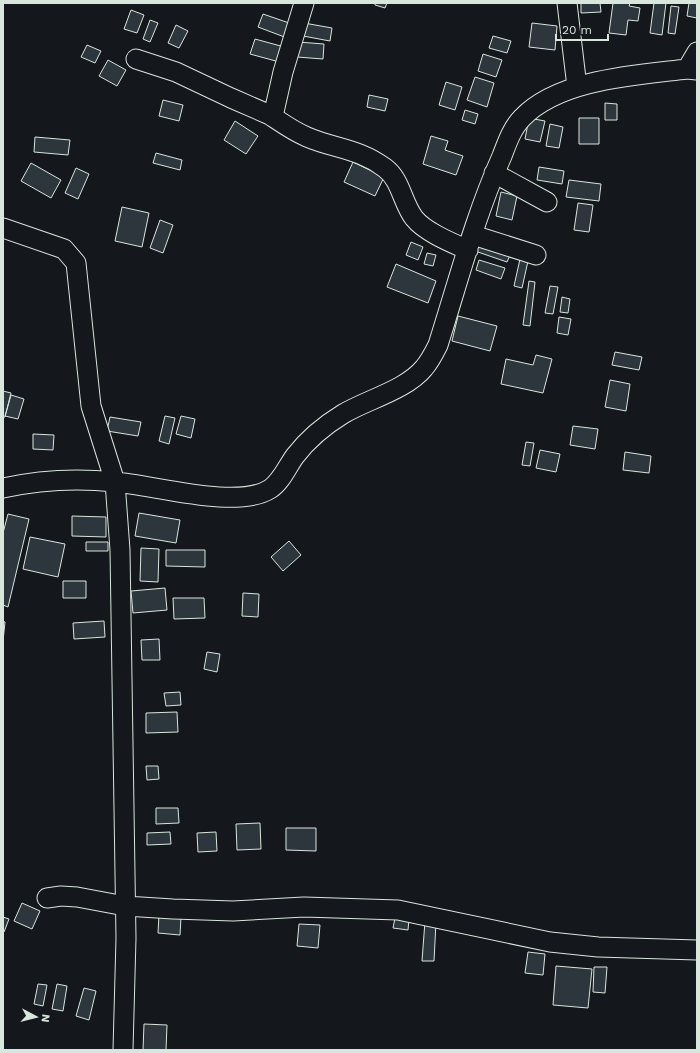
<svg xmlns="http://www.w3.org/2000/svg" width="700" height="1053" font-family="'Work Sans',sans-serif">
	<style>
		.building { fill: #2c363c; stroke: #d8e6dc }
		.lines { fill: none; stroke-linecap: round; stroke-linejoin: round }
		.minor-casing { stroke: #d8e6dc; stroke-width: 21 }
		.minor { stroke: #14181c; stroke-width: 19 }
	</style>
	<rect width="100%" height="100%" fill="#14181c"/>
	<path class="building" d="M375,3H387L385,8L375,5Z
		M581,3H600L601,12L581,13Z
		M613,3H630L629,6L640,8L638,21L628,20L626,35L609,33Z
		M654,3H666L662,35L650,33Z
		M689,3H697V18L687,16Z
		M671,6L679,7L675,34L668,33Z
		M131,10L144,15L137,33L124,29Z
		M263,14L292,24L287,38L258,27Z
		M150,20L158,23L150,42L143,39Z
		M304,23L332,28L330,41L303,36Z
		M532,23L557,26L555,50L529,47Z
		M176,25L188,31L179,48L168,43Z
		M493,36L511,41L507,53L489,48Z
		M255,39L288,48L283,63L250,54Z
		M298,42L324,44L323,59L297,57Z
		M87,45L101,51L95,63L81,57Z
		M483,54L502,60L496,77L478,71Z
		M108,60L126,70L117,86L99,76Z
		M475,77L494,83L487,107L467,100Z
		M446,82L462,87L455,110L439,105Z
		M369,95L388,99L385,111L367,107Z
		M163,100L183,105L179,121L159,116Z
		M605,103L617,104V120H605Z
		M465,110L478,114L475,124L462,120Z
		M529,118L545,121L540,142L525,139Z
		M579,118H599V144H579Z
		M235,121L258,136L246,154L224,140Z
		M550,124L563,127L559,148L546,146Z
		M431,136L448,141L445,150L463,156L456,175L423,164Z
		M35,137L70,140L68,155L34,152Z
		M156,153L182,160L180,170L153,163Z
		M353,162L384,177L375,196L344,182Z
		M31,163L61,180L51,198L21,181Z
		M539,167L564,171L562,184L537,180Z
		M76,168L89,174L78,199L65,193Z
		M569,180L601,184L599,201L566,197Z
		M501,192L517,196L512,220L496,216Z
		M578,203L593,205L589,232L574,230Z
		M122,207L149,213L142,247L115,241Z
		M160,220L173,225L163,253L150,248Z
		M480,239L512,251L507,262L475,251Z
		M411,242L423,247L418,260L406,255Z
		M427,253L436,255L433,266L424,264Z
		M520,259L528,261L522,288L514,286Z
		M479,260L505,268L501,279L476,270Z
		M396,264L436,281L428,303L387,287Z
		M529,281L535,282L530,326L523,325Z
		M550,286L558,287L553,314L545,313Z
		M562,297L570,299L568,313L560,312Z
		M458,316L497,326L490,351L452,341Z
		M559,317L571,319L568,335L557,333Z
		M615,352L642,357L639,370L612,365Z
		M536,355L552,359L543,393L501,384L506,359L533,365Z
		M610,380L630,384L626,411L605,407Z
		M3,391L11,393L5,417H3Z
		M11,395L24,399L18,419L5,416Z
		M165,416L175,418L169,444L159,441Z
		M181,416L195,419L191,438L176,434Z
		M110,417L141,422L138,436L107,431Z
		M573,426L598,429L595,449L570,445Z
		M33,434L54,435L53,450L33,449Z
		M526,442L534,443L530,466L522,465Z
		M540,450L560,454L556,472L536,468Z
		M625,452L651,456L649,473L623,470Z
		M139,513L180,520L176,543L135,536Z
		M8,514L29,519L8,607L3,605V533Z
		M72,516L106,517V537L72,536Z
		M30,537L65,544L58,577L23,569Z
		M289,541L301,555L283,571L271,557Z
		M86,542H108V551H86Z
		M141,548L159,549L158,582L140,581Z
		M166,550H205V567L166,566Z
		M63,581H86V598H63Z
		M165,588L167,610L133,613L131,591Z
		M243,593L259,594L258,617L242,616Z
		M173,598H204L205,618L174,619Z
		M3,621L5,622L3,641Z
		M104,621L105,637L74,639L73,623Z
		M159,639L160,660H142L141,640Z
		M207,652L220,654L217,672L204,669Z
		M180,692L181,705L166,706L164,693Z
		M177,712L178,732L146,733V713Z
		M146,766H158L159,779L147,780Z
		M156,808H178L179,823L156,824Z
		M260,823L261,849L237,850L236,824Z
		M286,828H316V851L286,850Z
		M170,832L171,844L147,845V833Z
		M216,832L217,851L198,852L197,833Z
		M22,903L40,911L32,929L14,921Z
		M159,915L181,917L180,935L158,933Z
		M3,917L9,919L4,932L3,931Z
		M395,918L409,919L408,930L393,928Z
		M425,921L436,922L434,961H422Z
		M299,924L320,925L318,948L297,946Z
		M528,952L545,954L543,975L525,973Z
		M556,966L592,969L588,1008L553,1005Z
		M594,967H607L605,993L593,992Z
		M38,984L47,985L43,1006L34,1004Z
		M57,984L67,986L63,1011L52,1009Z
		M84,988L96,991L89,1020L76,1016Z
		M144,1024L167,1025L166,1050H143Z"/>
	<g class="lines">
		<g class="minor-casing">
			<path id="minor" d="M567,3L577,87
				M136,59L176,72L231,98L270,115L274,112L283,72L304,3
				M687,69L697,52
				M270,115C282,123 293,131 307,137C335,149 358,148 385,168C401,180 402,202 414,218C425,232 452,243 468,250
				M494,173L547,202
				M3,228L64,249L76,263L91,406L115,482L120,550L126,938L123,1050
				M473,235L536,255
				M3,488C39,480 78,478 115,482C154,485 237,510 270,489C281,482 287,467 295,456C308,439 325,425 343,414C366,400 406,390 424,368C430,361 434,353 438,345C458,282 475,216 502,156C507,143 512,128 522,118C559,79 637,75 687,69L697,70
				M47,898L61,896L77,897L125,906L173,909L233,911L304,907L398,910L550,942L598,947L697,950"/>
		</g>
		<use href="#minor" class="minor"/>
	</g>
	<rect width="700" height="1053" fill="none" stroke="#d8e6dc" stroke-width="8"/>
	<g transform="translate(36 1017) rotate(97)" stroke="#14181c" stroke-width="3" paint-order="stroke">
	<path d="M0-3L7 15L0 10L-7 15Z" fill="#d8e6dc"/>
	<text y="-6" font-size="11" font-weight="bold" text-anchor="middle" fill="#d8e6dc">N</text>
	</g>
	<path d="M556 34v6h52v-6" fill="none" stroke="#d8e6dc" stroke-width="2"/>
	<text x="562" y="34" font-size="12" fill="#d8e6dc" stroke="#14181c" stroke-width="3" paint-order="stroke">20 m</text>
</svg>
